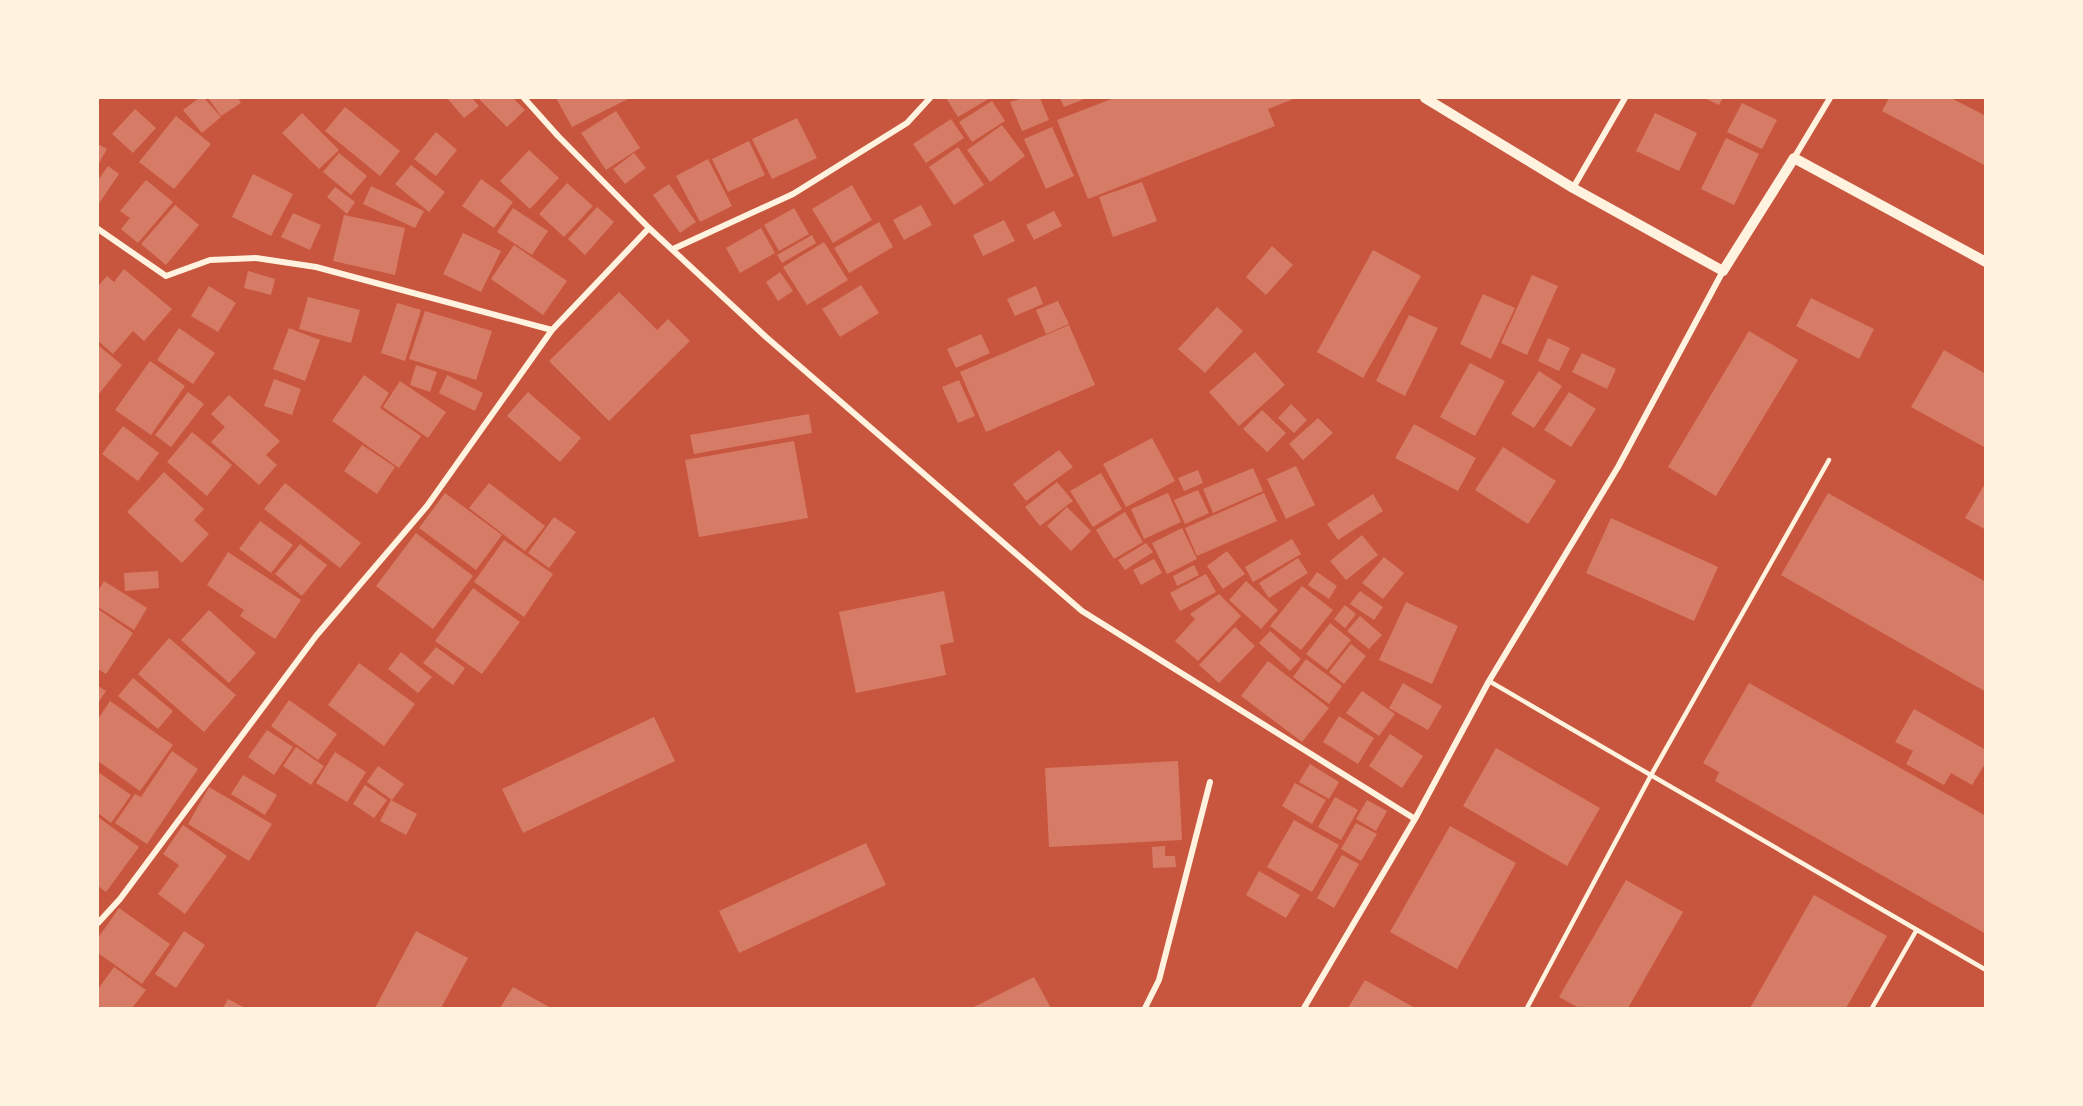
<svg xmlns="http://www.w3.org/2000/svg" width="2083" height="1106" font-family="Inter,sans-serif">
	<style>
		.building { fill: #d67c66 }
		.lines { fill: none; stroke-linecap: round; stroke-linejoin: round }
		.service { stroke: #fff3e0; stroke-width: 4.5 }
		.minor { stroke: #fff3e0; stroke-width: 6 }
		.tertiary { stroke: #fff3e0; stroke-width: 10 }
	</style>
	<rect width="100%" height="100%" fill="#c8553d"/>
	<path class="building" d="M199,98H204L221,117L202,133L183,110Z
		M208,98H238L241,103L221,116Z
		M447,98H472L479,106L464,118Z
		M478,98H513L525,110L507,127Z
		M556,98H630L572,127Z
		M946,98H990L958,117Z
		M1023,98H1040L1049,120L1022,131L1010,102Z
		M1060,98H1087L1064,107Z
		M1114,98H1296L1268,109L1275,126L1088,199L1057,120Z
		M1704,98H1723L1719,105Z
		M1889,98H1951L1986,116V166L1882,111Z
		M992,101L1005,121L972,142L959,122Z
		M1742,103L1777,120L1762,149L1727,132Z
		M345,107L400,151L380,176L325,131Z
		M135,109L156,128L133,153L112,134Z
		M616,111L640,148L606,170L581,133Z
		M302,113L339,150L319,169L282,133Z
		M1655,113L1697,133L1679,171L1636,151Z
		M176,116L211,144L174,189L139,162Z
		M797,118L817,158L772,179L752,139Z
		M951,119L964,138L926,163L913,144Z
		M1002,125L1025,156L990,182L967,150Z
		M1052,127L1074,176L1046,189L1024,139Z
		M436,132L457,150L436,176L414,159Z
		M1726,138L1759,154L1734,205L1701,189Z
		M749,141L765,175L728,192L712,159Z
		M98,144L107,149L98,165Z
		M958,147L984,185L954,205L929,167Z
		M529,150L559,178L530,209L500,181Z
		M339,153L367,176L351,195L323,172Z
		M634,153L646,168L625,184L613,169Z
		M708,159L732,206L700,222L676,176Z
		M411,165L445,192L429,212L395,184Z
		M108,166L119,174L98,205V180Z
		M253,174L293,194L271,236L232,217Z
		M481,179L513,202L494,228L462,206Z
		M146,180L173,202L138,243L121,229L130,218L120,211Z
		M1142,182L1157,221L1113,237L1099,197Z
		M567,183L593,206L564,237L539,214Z
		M669,184L696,222L680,233L653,195Z
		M852,185L872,220L833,243L812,209Z
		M371,186L424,211L415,228L363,204Z
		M335,187L355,202L347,214L327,197Z
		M175,205L199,225L166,265L141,244Z
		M921,205L932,225L904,240L893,220Z
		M597,207L614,222L585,255L568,239Z
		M513,208L548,231L532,255L497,232Z
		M794,208L809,234L779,251L764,225Z
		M1054,211L1062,226L1034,240L1026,225Z
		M293,213L321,225L310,250L281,237Z
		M344,215L405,228L395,275L333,261Z
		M1004,220L1015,241L983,256L973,235Z
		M879,222L893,247L849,273L834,248Z
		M761,228L775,253L740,273L726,248Z
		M463,233L501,251L481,292L443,274Z
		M812,235L816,243L782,263L777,255Z
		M824,242L848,280L807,305L783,267Z
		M514,245L567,281L543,315L491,279Z
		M1272,246L1293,265L1266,295L1246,277Z
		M1373,250L1421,276L1363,378L1317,352Z
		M124,269L172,309L144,341L133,331L113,354L98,341V286L107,276L114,282Z
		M248,271L275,279L271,295L244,288Z
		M780,272L793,291L778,301L766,282Z
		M1532,275L1558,286L1527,355L1501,343Z
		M861,285L879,313L840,337L822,309Z
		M209,286L236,303L218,332L191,316Z
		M1036,286L1043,304L1015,316L1007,299Z
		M619,292L657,330L668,319L690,341L609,421L549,361Z
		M1483,294L1515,308L1491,359L1460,344Z
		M308,297L360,310L351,343L299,329Z
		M1811,298L1874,329L1859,359L1796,326Z
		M1058,301L1069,324L1046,334L1036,310Z
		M397,303L421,310L405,361L381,353Z
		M1217,307L1243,331L1205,373L1178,349Z
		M425,311L492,331L476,380L409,359Z
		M1409,315L1438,328L1405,396L1376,381Z
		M1069,325L1095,385L986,432L960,372Z
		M179,328L215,353L193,384L157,360Z
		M289,328L320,340L305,381L273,369Z
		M1749,331L1798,360L1716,496L1668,467Z
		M981,334L990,353L956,368L947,349Z
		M1548,338L1570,348L1559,371L1538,361Z
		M98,345L122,365L98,395Z
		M1944,350L1986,374V448L1911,407Z
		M1255,352L1285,385L1239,426L1209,392Z
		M1582,353L1616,369L1607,389L1572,372Z
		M150,361L185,386L151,435L115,410Z
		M1470,363L1505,381L1475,436L1440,417Z
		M416,365L437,372L430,392L410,385Z
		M1539,371L1562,386L1534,428L1511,414Z
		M364,375L389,393L380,408L421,436L399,468L332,421Z
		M447,375L483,393L475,411L439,393Z
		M274,379L301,389L292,415L264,406Z
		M959,380L975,416L958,423L942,387Z
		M400,381L446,412L428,438L383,407Z
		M188,392L204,404L171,447L155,435Z
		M528,392L581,438L560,462L507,416Z
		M1569,392L1596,409L1571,447L1544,430Z
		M229,395L280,441L266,455L277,465L259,485L211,442L225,427L211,414Z
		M1291,404L1307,420L1294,433L1278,418Z
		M1262,410L1286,433L1267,452L1243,429Z
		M809,414L812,433L694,454L690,435Z
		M1318,418L1333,433L1303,460L1289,444Z
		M1414,424L1476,458L1458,491L1395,458Z
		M123,426L159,453L138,481L102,454Z
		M192,432L232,465L207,496L167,462Z
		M1152,438L1175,481L1126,507L1103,464Z
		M794,441L808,518L699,537L685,460Z
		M362,445L395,467L377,494L344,471Z
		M1503,447L1556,481L1528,524L1475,490Z
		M1059,450L1073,467L1026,501L1013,484Z
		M1296,466L1315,505L1286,519L1267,479Z
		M1253,468L1263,491L1213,513L1203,489Z
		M1198,470L1203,483L1184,491L1178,478Z
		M164,472L204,509L194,520L209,534L182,563L127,512Z
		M1101,473L1122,509L1093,527L1070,491Z
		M1057,482L1073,501L1040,526L1025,507Z
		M1986,482V530L1965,518Z
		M285,483L361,543L340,568L264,509Z
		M489,483L545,526L525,551L469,508Z
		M1198,490L1209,513L1185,524L1174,500Z
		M445,493L502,535L476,570L419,528Z
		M1168,493L1181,522L1144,539L1131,509Z
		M1264,493L1277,521L1197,556L1185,528Z
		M1828,493L1986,582V692L1781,575Z
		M1373,494L1383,511L1338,540L1327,524Z
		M1067,507L1091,531L1071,551L1047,526Z
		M1125,512L1143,542L1114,559L1096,530Z
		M554,517L576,532L549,568L528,553Z
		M1611,518L1718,567L1694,621L1586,573Z
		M260,521L293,545L271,573L239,549Z
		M1182,528L1197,559L1167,574L1152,543Z
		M416,533L473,576L433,629L376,586Z
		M1362,535L1378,555L1346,580L1330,561Z
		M1292,539L1301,554L1253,582L1245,567Z
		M504,540L553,574L524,617L474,582Z
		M1146,543L1153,552L1125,570L1118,560Z
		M300,544L327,565L302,596L275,574Z
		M1227,551L1245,574L1223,589L1207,566Z
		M228,552L301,600L275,639L240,616L244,610L207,585Z
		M1384,557L1404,573L1383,599L1362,583Z
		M1298,558L1308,573L1269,598L1259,583Z
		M1154,559L1162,573L1141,585L1133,570Z
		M1194,565L1199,575L1177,586L1173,576Z
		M158,571L159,588L125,591L124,573Z
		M1317,572L1337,586L1329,599L1308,585Z
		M1206,574L1216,592L1180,611L1170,593Z
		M104,581L147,608L134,630L98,607V591Z
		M1246,581L1278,610L1261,629L1229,600Z
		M1302,586L1333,610L1301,650L1270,626Z
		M473,588L520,622L482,674L435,641Z
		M944,591L954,642L940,645L946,675L856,693L839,612Z
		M1360,591L1383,607L1374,620L1350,604Z
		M1219,594L1241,616L1198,661L1175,641L1195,619L1190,614Z
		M1406,602L1458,626L1432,684L1379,660Z
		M1345,605L1356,614L1345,628L1334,619Z
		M98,609L133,633L106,674L98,669Z
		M209,610L256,653L229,683L181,640Z
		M1360,616L1382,635L1369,649L1347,631Z
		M1330,623L1351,640L1327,670L1306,654Z
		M1235,627L1255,646L1219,683L1199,665Z
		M1270,631L1301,659L1290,671L1259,643Z
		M169,638L236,695L204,732L138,674Z
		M1351,644L1366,656L1344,684L1329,672Z
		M436,647L465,668L453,685L423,663Z
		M401,652L432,677L418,693L388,669Z
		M1306,659L1342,686L1329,704L1293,677Z
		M1268,661L1329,708L1302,742L1241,696Z
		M359,663L415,704L384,746L328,705Z
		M133,678L173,711L158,729L118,696Z
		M1403,683L1442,706L1428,730L1389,708Z
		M1749,683L1986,816V934L1715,781L1719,772L1703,763Z
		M98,686L106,691L98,703Z
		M1362,691L1395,714L1379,736L1346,713Z
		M289,700L337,734L318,760L271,726Z
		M110,701L173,745L140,791L98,761V719Z
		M1914,709L1986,750V762L1972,785L1951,773L1944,785L1906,764L1913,751L1895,742Z
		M1339,716L1374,738L1358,764L1323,742Z
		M654,717L675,761L523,833L502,789Z
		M267,730L293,747L274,775L248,757Z
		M1390,734L1423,756L1402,788L1369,766Z
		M296,747L324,766L311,785L283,766Z
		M1496,748L1600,808L1567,866L1463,806Z
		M172,751L198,769L147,844L115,823L135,794L141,797Z
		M335,752L366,772L347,802L316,783Z
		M1178,761L1182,840L1049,847L1045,768Z
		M1310,764L1339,782L1329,799L1299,782Z
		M378,766L404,784L392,800L367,782Z
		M98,772L131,795L111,823L98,813Z
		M243,775L277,795L265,815L231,794Z
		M1295,783L1326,800L1312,824L1282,806Z
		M365,785L387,800L374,818L353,804Z
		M209,787L272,824L249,861L188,824Z
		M1335,797L1358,810L1341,840L1318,827Z
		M391,800L417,814L406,835L380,821Z
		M1367,800L1387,811L1376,831L1356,819Z
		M98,817L139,847L106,892L98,886Z
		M1294,820L1339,845L1312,892L1267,867Z
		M1356,823L1377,834L1361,861L1341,849Z
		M183,825L227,856L185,914L158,894L179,865L163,854Z
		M1450,826L1516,863L1457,969L1390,932Z
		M866,843L886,885L739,953L719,911Z
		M1165,846V856H1175L1176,867L1153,868L1152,847Z
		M1342,855L1359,864L1334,908L1317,898Z
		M1259,871L1300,895L1286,918L1246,895Z
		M1626,880L1683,912L1628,1008H1579L1559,997Z
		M1814,895L1887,936L1846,1008H1750Z
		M119,908L170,944L142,984L98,953V938Z
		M184,931L205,945L176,988L155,974Z
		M416,931L468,958L441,1008H375Z
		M114,967L146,990L132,1008H102L98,1005V989Z
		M1034,977L1051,1008H972Z
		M1365,980L1415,1008H1348Z
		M513,987L551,1008H500Z
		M228,999L245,1008H223Z"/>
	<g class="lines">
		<path class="service" d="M1489,681L1986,970
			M1527,1008L1650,777L1829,460
			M1872,1008L1916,931"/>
		<path class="minor" d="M524,98L558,136L649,228L766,337L1082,611L1415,819
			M1794,158L1830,98
			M1573,188L1625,98
			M98,229L166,276L210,260L256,258L316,267L552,330
			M673,249L793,194L907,123L930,98
			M98,923L120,899L316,636L427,506L552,330L649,228
			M1145,1008L1159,980L1210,782
			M1304,1008L1415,819L1489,681L1618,467L1723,271"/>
		<path class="tertiary" d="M1425,98L1573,188L1723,271L1794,158L1986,262"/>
	</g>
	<rect width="2083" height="1106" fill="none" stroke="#fff3e0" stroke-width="198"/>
</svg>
